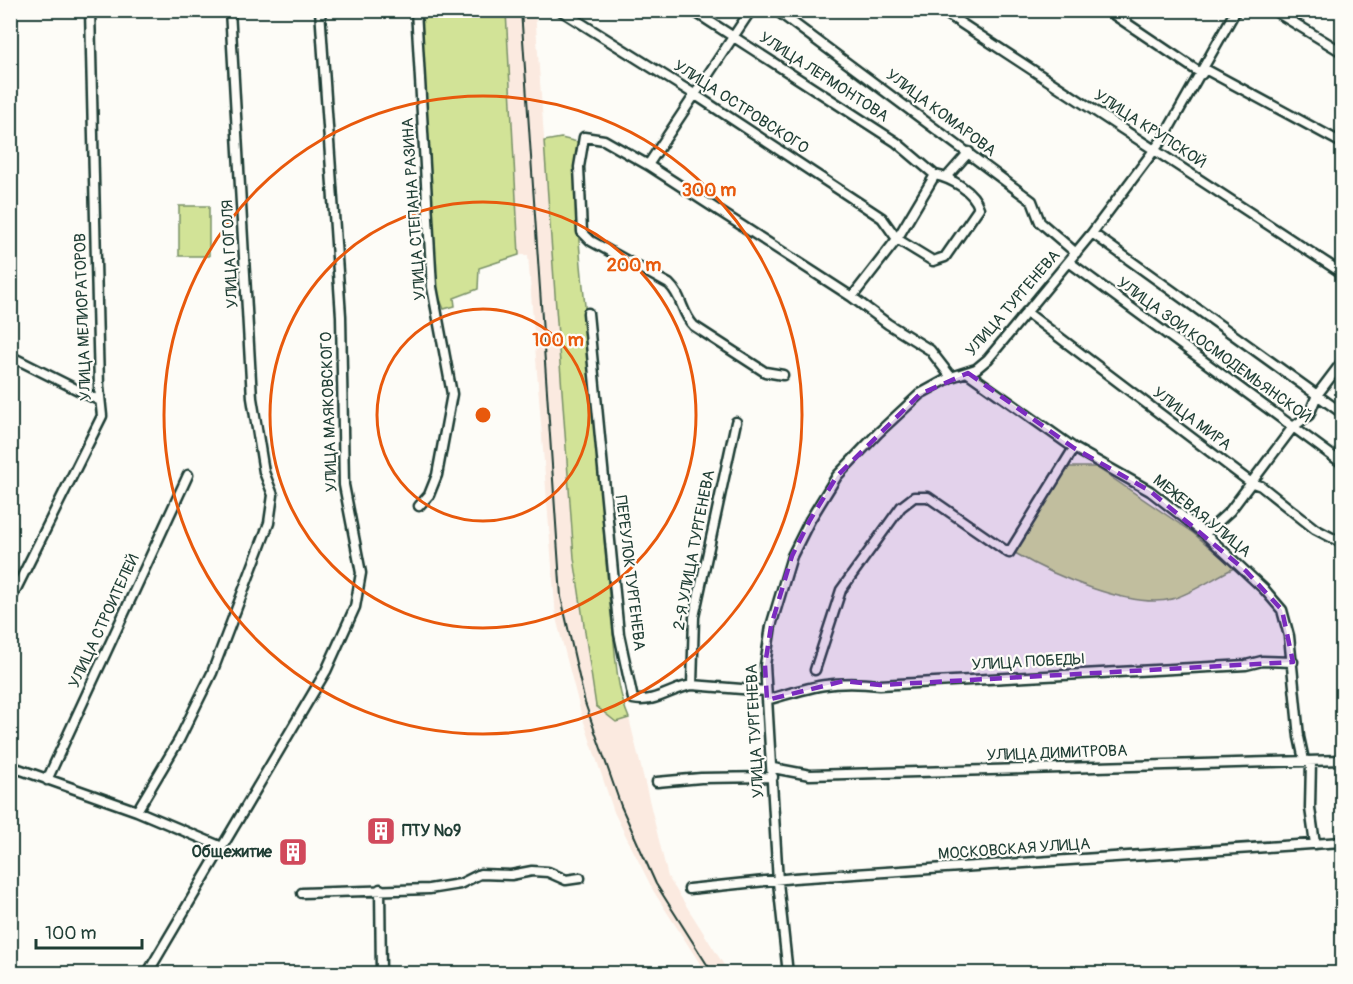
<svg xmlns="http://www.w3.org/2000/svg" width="1353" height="984" font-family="Pangolin,sans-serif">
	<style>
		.built { fill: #fbeae0 }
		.green { fill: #d2e397; stroke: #789066; stroke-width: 1.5 }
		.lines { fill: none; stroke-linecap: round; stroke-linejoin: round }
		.minor-casing { stroke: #1f3d34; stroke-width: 13 }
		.minor { stroke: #fdfcf7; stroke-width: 8 }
		.rail { stroke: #1f3d34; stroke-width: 2 }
		.marked { fill: #7b2cbf; fill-opacity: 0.2; stroke: #7b2cbf; stroke-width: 4.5; stroke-dasharray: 12 8; stroke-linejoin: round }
		.ring { fill: none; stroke: #e8590c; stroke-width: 3 }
		.labels { text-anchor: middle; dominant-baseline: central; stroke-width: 4.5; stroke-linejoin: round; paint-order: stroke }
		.street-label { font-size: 16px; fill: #1f3d34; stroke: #fdfcf7 }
		.poi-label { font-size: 16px; font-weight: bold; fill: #1f3d34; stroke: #fdfcf7; text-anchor: start }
		.centre { fill: #e8590c; stroke: #fdfcf7; stroke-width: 3 }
		.ring-label { font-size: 18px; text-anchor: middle; font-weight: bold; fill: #e8590c; stroke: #fdfcf7; stroke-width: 4.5; stroke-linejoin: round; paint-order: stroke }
	</style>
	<rect width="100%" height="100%" fill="#fdfcf7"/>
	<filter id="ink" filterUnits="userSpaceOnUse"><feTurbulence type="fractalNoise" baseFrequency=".0167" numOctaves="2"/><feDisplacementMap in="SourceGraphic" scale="12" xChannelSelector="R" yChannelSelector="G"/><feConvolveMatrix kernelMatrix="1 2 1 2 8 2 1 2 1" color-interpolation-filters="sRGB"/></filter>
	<g filter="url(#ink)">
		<path class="built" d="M506,11H535L574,558L616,721L629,718L668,877L729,973H706L654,892L614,812L581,713L556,618L528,255H519Z"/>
		<path class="green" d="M419,11H506L519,255L479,268L478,289L454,298L455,306L444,309L436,290Z
			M561,138L578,142C572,232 589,321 595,410C600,482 604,553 612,624C616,656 616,689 629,718L616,722L596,706L574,558L544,141Z
			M179,206H209V256H179Z
			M1067,467H1096L1193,533L1234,568C1215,577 1193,593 1172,599C1132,610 1050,574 1015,553Z"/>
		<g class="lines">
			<g class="minor-casing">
				<path id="minor" d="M416,10L432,287L452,394L437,475L429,495L419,506
					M560,10L694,94L882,218L897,239L933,261L945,257L979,208C974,191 951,178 935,175
					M692,10L896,142L935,175
					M776,10L1032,201L1040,222L1076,253
					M941,10L1342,273
					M1107,10L1202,74
					M1273,10L1342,52
					M1205,69L1342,143
					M648,165L751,10
					M947,177L969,152
					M1092,233L1342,413
					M1069,262L1342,463
					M852,297L897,239L935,175
					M1026,312L1250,482L1261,486L1315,529L1342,543
					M588,313L619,634L633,699C654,704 672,688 692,685L766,691
					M10,356L100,401
					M968,373L1074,448L1150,491L1205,534L1264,589L1282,610L1289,636L1299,737L1304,760
					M783,375L765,372L694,326C681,313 683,297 669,284L591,241L582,232L579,167L584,137L604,140L648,165L852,297L888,324L930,350L951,377
					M1205,534L1230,511L1293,427L1309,415L1317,395L1342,362
					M10,601L102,416L99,387L90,10
					M815,670L841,590L901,507L914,497H928L1009,553L1074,448
					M692,685L694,617L736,422
					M767,700C813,686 832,680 880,685L1246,665L1262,661L1293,662
					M1311,761L1310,808L1315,844
					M10,766L137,811L222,847
					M773,768L810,775L1342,760
					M47,780L188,475
					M657,782L701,778L773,777
					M137,811L179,740L212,673L269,523L273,495L264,472L252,398L230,10
					M380,889L381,974
					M689,889L794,878L1342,842
					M302,893L429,889L460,884L480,874L511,875L532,871L548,872L566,880L580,878
					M147,974L326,671L355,607L361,573L344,485L341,316L320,10
					M788,974L778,882L765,665L771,626L792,556L810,520L837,476L878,433L920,394L951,377L976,369L988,359L1092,233L1164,137L1236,10"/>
			</g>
			<use href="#minor" class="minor"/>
			<path class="rail" d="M521,10L561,597L585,703L621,806L656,884L713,974"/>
		</g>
	</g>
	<path class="marked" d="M968,373L1074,448L1150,491L1246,571L1282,610L1293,662L880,685L844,681L767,700L765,665L771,626L792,556L810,520L837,476L920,394Z"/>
	<g class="ring">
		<circle cx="483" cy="415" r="106"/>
		<circle cx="483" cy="415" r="213"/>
		<circle cx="483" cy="415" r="319"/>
	</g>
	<defs>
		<g id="building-square" transform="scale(1.5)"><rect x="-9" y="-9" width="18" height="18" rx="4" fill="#d1495b" stroke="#fdfcf7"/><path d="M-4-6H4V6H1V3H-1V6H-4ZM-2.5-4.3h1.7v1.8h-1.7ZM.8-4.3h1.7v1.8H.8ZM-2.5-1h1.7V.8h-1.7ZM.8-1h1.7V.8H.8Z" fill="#fff"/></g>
	</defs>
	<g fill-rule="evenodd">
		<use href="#building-square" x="381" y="831"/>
		<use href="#building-square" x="293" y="852"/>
	</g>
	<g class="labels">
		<g class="street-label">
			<text transform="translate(824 77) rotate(33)">УЛИЦА ЛЕРМОНТОВА</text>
			<text transform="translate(741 107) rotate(33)">УЛИЦА ОСТРОВСКОГО</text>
			<text transform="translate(941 113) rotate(37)">УЛИЦА КОМАРОВА</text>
			<text transform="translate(1150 129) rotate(33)">УЛИЦА КРУПСКОЙ</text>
			<text transform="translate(414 209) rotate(-94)">УЛИЦА СТЕПАНА РАЗИНА</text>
			<text transform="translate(230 254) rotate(-93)">УЛИЦА ГОГОЛЯ</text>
			<text transform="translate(1013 303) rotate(-49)">УЛИЦА ТУРГЕНЕВА</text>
			<text transform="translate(83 317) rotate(-92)">УЛИЦА МЕЛИОРАТОРОВ</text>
			<text transform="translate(1214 350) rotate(36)">УЛИЦА ЗОИ КОСМОДЕМЬЯНСКОЙ</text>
			<text transform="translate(329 412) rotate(-92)">УЛИЦА МАЯКОВСКОГО</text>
			<text transform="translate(1192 419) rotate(37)">УЛИЦА МИРА</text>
			<text transform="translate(1202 516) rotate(39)">МЕЖЕВАЯ УЛИЦА</text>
			<text transform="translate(694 550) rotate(-79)">2-Я УЛИЦА ТУРГЕНЕВА</text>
			<text transform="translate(630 573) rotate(83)">ПЕРЕУЛОК ТУРГЕНЕВА</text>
			<text transform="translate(104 621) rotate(-65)">УЛИЦА СТРОИТЕЛЕЙ</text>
			<text transform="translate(1028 662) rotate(-3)">УЛИЦА ПОБЕДЫ</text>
			<text transform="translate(755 731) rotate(-93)">УЛИЦА ТУРГЕНЕВА</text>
			<text transform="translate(1057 753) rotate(-2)">УЛИЦА ДИМИТРОВА</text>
			<text transform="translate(1014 849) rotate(-4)">МОСКОВСКАЯ УЛИЦА</text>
		</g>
		<g class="poi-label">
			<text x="402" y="831">ПТУ №9</text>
			<text x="272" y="852" text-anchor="end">Общежитие</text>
		</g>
	</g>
	<circle cx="483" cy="415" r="9" class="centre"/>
	<g class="ring-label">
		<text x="709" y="196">300 m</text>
		<text x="634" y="271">200 m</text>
		<text x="558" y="346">100 m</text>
	</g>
	<rect width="1353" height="984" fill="none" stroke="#fdfcf7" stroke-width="36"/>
	<rect x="18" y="18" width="1317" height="948" fill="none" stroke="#1f3d34" stroke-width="2" filter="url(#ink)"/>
	<path d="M36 939v9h106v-9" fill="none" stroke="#1f3d34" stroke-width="3"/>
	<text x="45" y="939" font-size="18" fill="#1f3d34" stroke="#fdfcf7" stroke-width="4.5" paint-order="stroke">100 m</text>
</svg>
